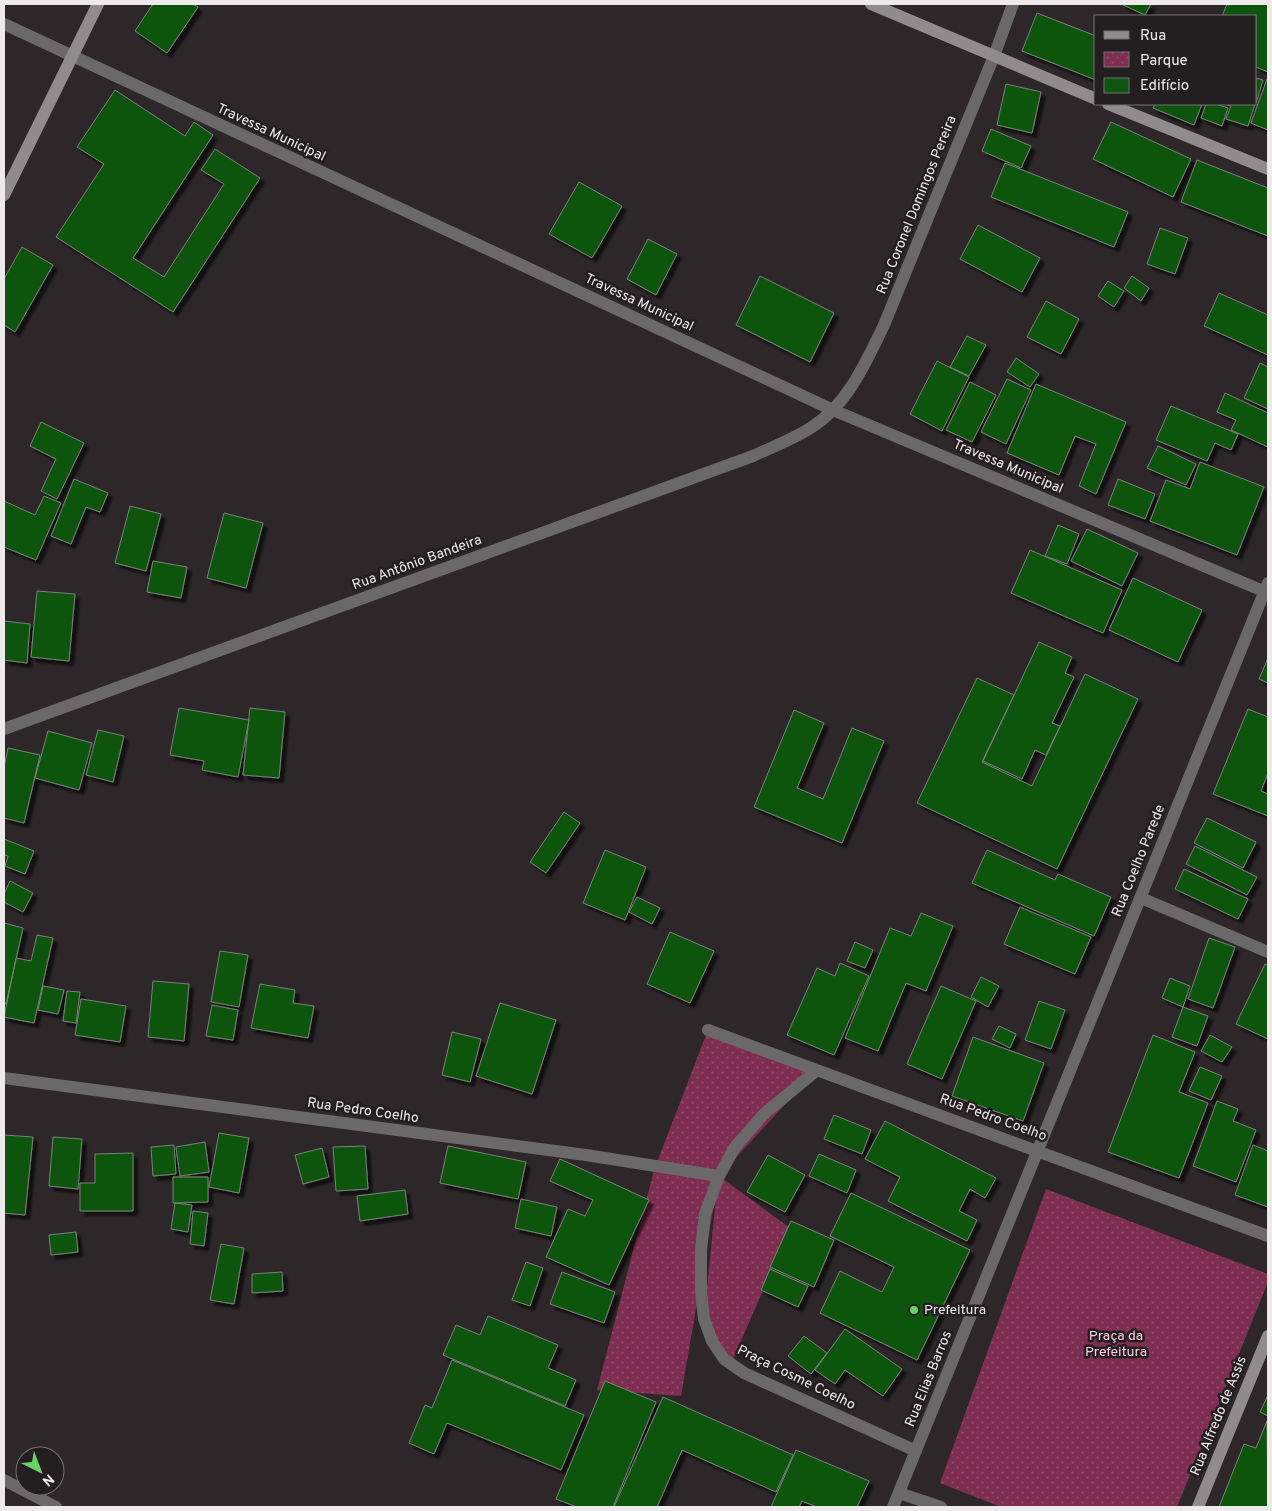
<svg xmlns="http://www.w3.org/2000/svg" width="1272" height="1511" font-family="Overpass,sans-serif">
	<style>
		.park { fill: url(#park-dots) }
		.building { fill: #0d5510; stroke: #7c807b; filter: url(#shadow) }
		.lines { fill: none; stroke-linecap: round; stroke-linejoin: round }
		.street { stroke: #6b6869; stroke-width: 12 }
		.secondary { stroke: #908c8d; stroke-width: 12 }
		.poi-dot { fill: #68d465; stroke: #231e20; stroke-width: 2 }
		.labels { text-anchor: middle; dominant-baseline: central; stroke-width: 5; stroke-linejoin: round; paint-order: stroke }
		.street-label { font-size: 14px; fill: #eeeaeb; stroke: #231e20 }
		.poi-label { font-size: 14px; fill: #eeeaeb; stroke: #231e20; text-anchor: start }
		.park-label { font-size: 14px; fill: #ffcdde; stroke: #231e20 }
	</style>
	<defs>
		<pattern id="park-dots" width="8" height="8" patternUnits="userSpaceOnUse" patternTransform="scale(1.25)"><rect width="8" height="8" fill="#7e2e50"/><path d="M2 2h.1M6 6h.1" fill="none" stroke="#914c69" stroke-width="1.8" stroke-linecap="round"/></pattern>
		<filter id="shadow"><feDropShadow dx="4.5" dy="4.5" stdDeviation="1" flood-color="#0009"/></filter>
	</defs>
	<rect width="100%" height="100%" fill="#2d2729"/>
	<path class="park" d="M708,1030L816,1071L719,1176L790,1228L731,1364L704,1319L717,1187L681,1396L597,1390L654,1170Z
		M1046,1189L1268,1274V1282L1177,1507H1001L940,1483Z"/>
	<path class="building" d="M153,4H193L198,7L167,53L135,31Z
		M1121,4H1151L1145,15Z
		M1227,4H1268V72L1256,67V16H1222Z
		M1037,13L1096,36V80L1022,51Z
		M1256,78L1263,80L1256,103Z
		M1267,79H1268V130L1251,123Z
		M1006,84L1041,92L1032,133L997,125Z
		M115,90L185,136L194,122L213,135L133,258L164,277L224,184L201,170L215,149L260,178L173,312L56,237L104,164L77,147Z
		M1155,104H1202L1194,125L1153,108Z
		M1206,104H1216L1228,108L1222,126L1201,118Z
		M1224,104H1255L1248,126L1226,119L1231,106Z
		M1111,122L1191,159L1173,197L1093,159Z
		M991,129L1031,146L1021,168L982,151Z
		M1197,160L1268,188V236L1181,202Z
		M1005,163L1128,212L1114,247L991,197Z
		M579,182L622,206L592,258L549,234Z
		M978,225L1040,258L1022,292L960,259Z
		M1160,228L1188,238L1175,274L1147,264Z
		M648,239L677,254L656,295L627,279Z
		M22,247L53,265L15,332L4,325V279Z
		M760,276L834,313L810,362L736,325Z
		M1132,276L1149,288L1141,301L1124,288Z
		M1108,281L1124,291L1114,307L1098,296Z
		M1219,293L1268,315V355L1204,326Z
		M1046,301L1079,319L1061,354L1027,337Z
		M967,336L986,345L969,376L950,367Z
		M1016,358L1039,374L1030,387L1007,372Z
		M937,361L969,377L942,431L910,414Z
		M1260,363L1268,367V409L1244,398Z
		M1007,379L1031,390L1006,444L981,432Z
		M970,382L996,395L972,442L946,430Z
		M1036,384L1126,422L1096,494L1079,486L1096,444L1075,436L1059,475L1007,453Z
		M1225,393L1268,413V447L1231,430L1236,420L1217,412Z
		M1171,406L1238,434L1231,450L1215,443L1207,461L1156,440Z
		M41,422L84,443L57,499L41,491L56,459L30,446Z
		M1158,446L1196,464L1186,485L1147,468Z
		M1200,462L1264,487L1237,555L1150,521L1166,480L1190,489Z
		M74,479L108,493L100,512L86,507L71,544L51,536Z
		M1118,479L1155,494L1145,519L1108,505Z
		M44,496L61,503L36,560L4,547V501L35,515Z
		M130,506L161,514L146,571L115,563Z
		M224,513L263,523L246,588L207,578Z
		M1058,525L1079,534L1067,564L1045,556Z
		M1087,529L1138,553L1122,586L1071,561Z
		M1030,550L1122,590L1103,633L1011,593Z
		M153,561L187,567L181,598L147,592Z
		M1133,578L1202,610L1178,662L1109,630Z
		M37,591L75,594L69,661L31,657Z
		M4,621L30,624L27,663L4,660Z
		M1039,642L1072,657L1065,673L1074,677L1052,723L1060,726L1046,755L1035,750L1022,779L983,761Z
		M1268,658V683L1259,679Z
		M1085,674L1138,699L1057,869L917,803L977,678L1014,695L982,762L1032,786Z
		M179,708L249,720L238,777L202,770L204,761L170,755Z
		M250,708L285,712L279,778L243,775Z
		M1248,709L1268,717V773L1261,791L1268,794V816L1213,794Z
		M794,710L824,723L797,788L823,799L852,728L884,741L842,843L754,807Z
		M98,730L124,736L113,782L86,775Z
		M48,731L92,743L79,790L35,778Z
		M8,748L40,755L24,823L4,818V768Z
		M564,812L580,823L546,873L530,862Z
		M1207,818L1256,842L1243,868L1194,843Z
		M4,839L34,851L25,874L5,866L8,856L4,855Z
		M1195,846L1257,877L1247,895L1186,864Z
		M605,850L646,867L625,920L583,903Z
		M987,850L1055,880L1058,874L1111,897L1094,936L972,883Z
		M1184,869L1248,899L1238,919L1175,889Z
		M10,881L33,893L23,912L4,902V894Z
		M637,897L660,908L652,924L629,912Z
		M1020,907L1091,937L1075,974L1004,944Z
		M921,913L953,926L926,991L906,983L878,1051L845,1038L890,928L911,936Z
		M4,923L23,928L6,1004L4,1003Z
		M670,932L714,951L690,1003L647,984Z
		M37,935L53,938L34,1023L4,1017L16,958L31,961Z
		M1209,938L1235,947L1213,1008L1188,999Z
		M855,942L873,950L865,968L847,961Z
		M220,951L248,955L239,1007L211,1002Z
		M840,963L869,976L834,1055L787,1035L817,968L835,976Z
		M1265,964L1268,966V1039L1236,1024Z
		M981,977L999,986L988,1007L971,997Z
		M1170,978L1190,986L1183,1007L1162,998Z
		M153,981L189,984L184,1041L148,1037Z
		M260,984L295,990L293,1003L314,1006L308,1038L251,1028Z
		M43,986L64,990L58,1014L38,1010Z
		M941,986L976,1001L942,1079L907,1064Z
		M67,991L80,992L76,1023L63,1021Z
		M81,999L126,1006L120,1042L75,1035Z
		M1039,1001L1065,1010L1051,1049L1025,1040Z
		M500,1003L556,1020L532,1094L476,1076Z
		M212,1005L238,1010L233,1040L206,1036Z
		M1183,1007L1208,1016L1197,1046L1172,1037Z
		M999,1026L1016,1034L1010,1048L992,1039Z
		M452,1032L481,1039L470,1082L442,1075Z
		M1153,1035L1195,1052L1179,1092L1208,1103L1179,1178L1108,1152Z
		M1210,1035L1232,1047L1222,1062L1201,1051Z
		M973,1037L1044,1063L1023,1121L952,1096Z
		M1200,1067L1222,1076L1211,1100L1189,1091Z
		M1217,1101L1238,1109L1233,1121L1256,1130L1236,1182L1193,1166Z
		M834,1115L871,1130L862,1154L824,1139Z
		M885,1121L996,1178L985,1198L970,1189L959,1211L977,1220L967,1241L888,1201L900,1177L865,1159Z
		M219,1133L249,1138L239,1193L209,1187Z
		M4,1135L33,1137L25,1215L4,1213Z
		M53,1137L82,1139L78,1189L49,1186Z
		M205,1142L209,1172L180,1176L176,1147Z
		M174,1145L176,1174L153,1176L151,1147Z
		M1253,1145L1268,1151V1207L1235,1195Z
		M365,1146L368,1189L336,1191L333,1147Z
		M448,1146L526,1162L518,1199L440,1183Z
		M322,1148L329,1177L303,1184L295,1155Z
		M133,1153V1211H80V1183H95V1154Z
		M819,1154L856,1170L847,1193L809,1176Z
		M768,1155L805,1175L785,1212L747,1192Z
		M560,1159L649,1200L609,1285L546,1257L568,1209L585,1216L593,1200L550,1181Z
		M173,1177H208V1202L173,1203Z
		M405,1190L408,1214L360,1221L357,1196Z
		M851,1193L970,1250L917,1360L820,1313L840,1271L882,1292L894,1267L830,1236Z
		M521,1199L557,1207L551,1236L515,1228Z
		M175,1203L192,1205L188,1232L171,1229Z
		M193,1211L208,1213L204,1246L190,1244Z
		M791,1221L834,1240L814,1287L770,1267Z
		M76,1232L78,1252L51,1255L49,1235Z
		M221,1244L244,1248L234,1304L210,1300Z
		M526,1262L543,1268L530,1306L512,1300Z
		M770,1269L808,1286L798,1307L761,1290Z
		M282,1272L283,1291L252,1293V1274Z
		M562,1272L615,1292L604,1323L550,1304Z
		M488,1316L558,1345L548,1368L576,1380L565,1406L443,1355L456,1325L480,1335Z
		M845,1329L902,1369L883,1396L845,1370L835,1384L815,1370Z
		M804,1336L827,1353L811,1374L788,1356Z
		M452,1360L584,1415L561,1470L447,1423L434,1454L409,1443L425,1405L432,1408Z
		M605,1381L656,1402L613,1507H577L556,1499Z
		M1268,1395V1416L1260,1412Z
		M663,1397L793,1455L776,1492L682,1450L657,1507H614Z
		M1267,1421L1268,1507H1219L1244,1444L1256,1448Z
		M796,1450L869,1481L857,1507H817L802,1501L799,1507H771Z"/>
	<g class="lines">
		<path class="street" d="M4,24L833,410L1268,593
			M4,729L753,456C772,447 794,439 812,427C848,404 866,362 884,325L994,56L1013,4
			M1141,898L1268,952
			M708,1030L1268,1236
			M816,1071L764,1114L735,1147L719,1176L705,1214L701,1250V1292L704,1319L712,1341L724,1359L744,1373L916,1451
			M4,1078L586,1155L719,1176
			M4,1480L56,1507
			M899,1493L941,1507
			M893,1507L1268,583"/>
		<path class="secondary" d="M871,4L1096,99
			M1108,104L1268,169
			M4,195L98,4
			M1198,1507L1268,1336"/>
	</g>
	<circle class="poi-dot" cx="914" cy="1310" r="5"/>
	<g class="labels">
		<g class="street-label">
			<text transform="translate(271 133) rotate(25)">Travessa Municipal</text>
			<text transform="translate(917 205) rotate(-68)">Rua Coronel Domingos Pereira</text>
			<text transform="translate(639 303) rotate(25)">Travessa Municipal</text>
			<text transform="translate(1008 467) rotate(23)">Travessa Municipal</text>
			<text transform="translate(417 563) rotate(-20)">Rua Antônio Bandeira</text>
			<text transform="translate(1139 861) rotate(-68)">Rua Coelho Parede</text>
			<text transform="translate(363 1111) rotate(8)">Rua Pedro Coelho</text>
			<text transform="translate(993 1118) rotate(20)">Rua Pedro Coelho</text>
			<text transform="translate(796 1378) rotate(26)">Praça Cosme Coelho</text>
			<text transform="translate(929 1379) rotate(-68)">Rua Elias Barros</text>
			<text transform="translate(1219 1416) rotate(-68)">Rua Alfredo de Assis</text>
		</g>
		<g class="poi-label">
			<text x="924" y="1310">Prefeitura</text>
		</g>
		<g class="park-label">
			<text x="1116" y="1336">Praça da<tspan x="1116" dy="16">Prefeitura</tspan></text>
		</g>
	</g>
	<rect width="1272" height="1511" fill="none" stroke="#eeeaeb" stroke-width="10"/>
	<rect x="1094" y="15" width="162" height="90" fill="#231e20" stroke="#747071"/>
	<rect x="1104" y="31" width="25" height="8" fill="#908c8d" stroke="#747071"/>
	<text x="1140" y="40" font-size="15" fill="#eeeaeb">Rua</text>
	<rect x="1104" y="52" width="25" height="15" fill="url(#park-dots)" stroke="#747071"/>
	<text x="1140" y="65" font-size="15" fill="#eeeaeb">Parque</text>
	<rect x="1104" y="78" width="25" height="15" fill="#0d5510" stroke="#747071"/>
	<text x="1140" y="90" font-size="15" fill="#eeeaeb">Edifício</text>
	<g transform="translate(40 1471) rotate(138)"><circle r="24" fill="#231e20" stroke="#747071"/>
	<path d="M0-4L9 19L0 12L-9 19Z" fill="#68d465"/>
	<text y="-8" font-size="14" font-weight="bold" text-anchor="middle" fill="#eeeaeb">N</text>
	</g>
</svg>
